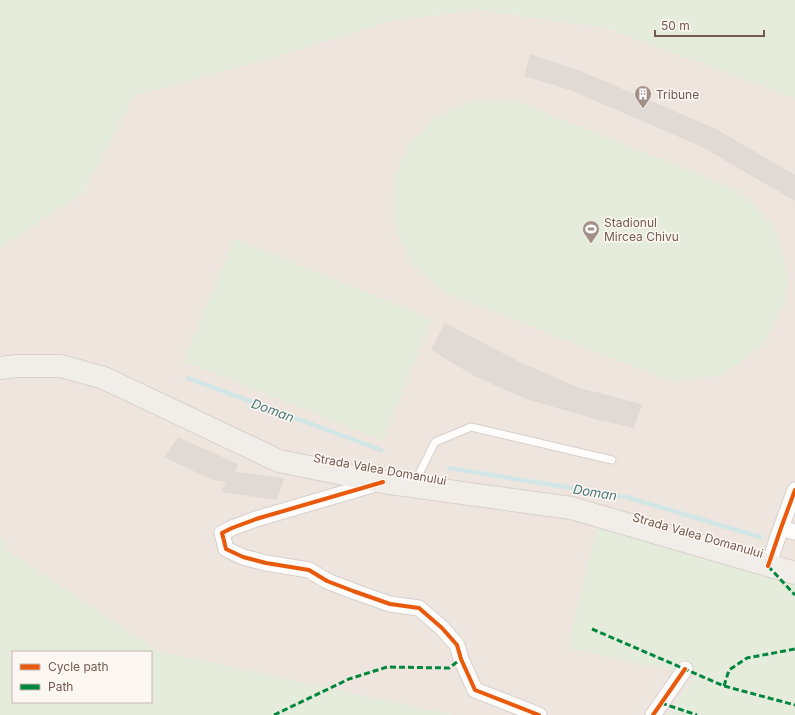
<svg xmlns="http://www.w3.org/2000/svg" width="795" height="715" font-family="Inter,sans-serif">
	<style>
		.residential { fill: #eee5de }
		.green { fill: #e6ecdb; fill-rule: evenodd }
		.lines { fill: none; stroke-linecap: round; stroke-linejoin: round }
		.stream { stroke: #d2e6e6; stroke-width: 4.5 }
		.building { fill: #e0d9d4 }
		.lane-casing { stroke: #d6d0cc; stroke-width: 9 }
		.street-casing { stroke: #d6d0cc; stroke-width: 17 }
		.primary-casing { stroke: #d7d0cc; stroke-width: 24 }
		.lane { stroke: #fefdfc; stroke-width: 7 }
		.street { stroke: #fefdfc; stroke-width: 15 }
		.primary { stroke: #f1ede8; stroke-width: 22 }
		.quiet { stroke: #00873e; stroke-width: 3; stroke-dasharray: 6 3; stroke-linecap: butt }
		.cycleway-casing { stroke: #fdf7f2; stroke-width: 6 }
		.cycleway { stroke: #e8590c; stroke-width: 4 }
		.labels { text-anchor: middle; dominant-baseline: central; stroke-width: 3; stroke-linejoin: round; paint-order: stroke }
		.poi-label { font-size: 12px; fill: #725a51; stroke: #fdf7f2; text-anchor: start }
		.street-label { font-size: 12px; fill: #725a51; stroke: #fdf7f2 }
		.water-label { font-size: 13px; font-style: italic; fill: #4a787b; stroke: #fdf7f2 }
	</style>
	<rect width="100%" height="100%" fill="#f6f3ee"/>
	<path class="residential" d="M478,10L605,28L747,80L795,99V579L695,676L667,715H452L159,651L8,550L0,536V248L85,191L134,96L286,54L390,21Z"/>
	<path class="green" d="M0,0H795V99L747,80L605,28L478,10L390,21L286,54L134,96L85,191L0,248Z
		M511,99L740,191L774,226L788,273L785,304L762,347L720,376L673,382L443,292L410,263L393,222L394,178L407,147L436,117L470,101Z
		M234,238L432,319L383,441L184,361Z
		M598,521L795,579V715H667L695,676L568,648Z
		M0,536L8,550L159,651L452,715H0ZM13,652H151V702H13Z"/>
	<g class="lines">
		<path class="stream" d="M188,378L381,450
			M449,468L626,497L760,537"/>
	</g>
	<path class="building" d="M530,54L578,70L716,129L795,175V201L702,147L570,90L524,76Z
		M445,323L520,362L580,388L642,404L634,428L595,419L529,400L476,377L431,350Z
		M178,437L238,464L236,472L284,478L277,500L221,492L226,482L212,480L164,457Z"/>
	<g class="lines">
		<g class="lane-casing">
			<path id="lane" d="M414,484L435,442L471,427L612,460"/>
		</g>
		<g class="street-casing">
			<path id="street" d="M379,483L256,519L232,528L222,533L226,549L243,557L266,563L309,570L327,581L353,591L390,604L419,608L442,628L457,645L461,659L475,690L539,715
				M781,528L795,532
				M768,566L781,528L795,490
				M653,715L685,669"/>
		</g>
		<g class="primary-casing">
			<path id="primary" d="M0,368L17,366H61L104,378L279,461L383,482L571,508L795,573"/>
		</g>
		<use href="#lane" class="lane"/>
		<use href="#street" class="street"/>
		<use href="#primary" class="primary"/>
		<path class="quiet" d="M768,566L794,594L795,595
			M592,629L724,686L795,705
			M724,686L729,670L747,658L795,649
			M661,703L697,715
			M274,715L349,679L387,667L449,668L461,659"/>
		<g class="cycleway-casing">
			<path id="cycleway" d="M383,482L256,519L232,528L222,533L226,549L243,557L266,563L309,570L327,581L353,591L390,604L419,608L442,628L457,645L461,659L475,690L539,715
				M768,566L781,528L795,490
				M653,715L685,669"/>
		</g>
		<use href="#cycleway" class="cycleway"/>
	</g>
	<defs>
		<g id="building-pin" transform="scale(0.9)"><path d="M0 17L-7.5 6A9.5 9.5 0 1 1 7.5 6Z" fill="#a09088" stroke="#fdf7f2"/><path d="M-4-6H4V6H1V3H-1V6H-4ZM-2.5-4.3h1.7v1.8h-1.7ZM.8-4.3h1.7v1.8H.8ZM-2.5-1h1.7V.8h-1.7ZM.8-1h1.7V.8H.8Z" fill="#fff"/></g>
		<g id="stadium-pin" transform="scale(0.9)"><path d="M0 17L-7.5 6A9.5 9.5 0 1 1 7.5 6Z" fill="#a09088" stroke="#fdf7f2"/><path d="M0-5a6.5 5 0 1 0 0 10a6.5 5 0 1 0 0-10ZM-3.5-1.8h7v3.6h-7Z" fill="#fff"/></g>
	</defs>
	<g fill-rule="evenodd">
		<use href="#building-pin" x="643" y="94"/>
		<use href="#stadium-pin" x="591" y="229"/>
	</g>
	<g class="labels">
		<g class="poi-label">
			<text x="656" y="94">Tribune</text>
			<text x="604" y="222">Stadionul<tspan x="604" dy="14">Mircea Chivu</tspan></text>
		</g>
		<g class="street-label">
			<text transform="translate(380 469) rotate(10)">Strada Valea Domanului</text>
			<text transform="translate(698 535) rotate(16)">Strada Valea Domanului</text>
		</g>
		<g class="water-label">
			<text transform="translate(273 410) rotate(20)">Doman</text>
			<text transform="translate(595 492) rotate(9)">Doman</text>
		</g>
	</g>
	<rect x="12" y="651" width="140" height="52" fill="#fdf7f2" stroke="#c5b8b2"/>
	<rect x="20" y="664" width="20" height="6" fill="#e8590c" stroke="#c5b8b2"/>
	<text x="48" y="671" font-size="12" fill="#725a51">Cycle path</text>
	<rect x="20" y="684" width="20" height="6" fill="#00873e" stroke="#c5b8b2"/>
	<text x="48" y="691" font-size="12" fill="#725a51">Path</text>
	<path d="M655 30v6h109v-6" fill="none" stroke="#725a51" stroke-width="2"/>
	<text x="661" y="30" font-size="12" fill="#725a51" stroke="#fdf7f2" stroke-width="3" paint-order="stroke">50 m</text>
</svg>
